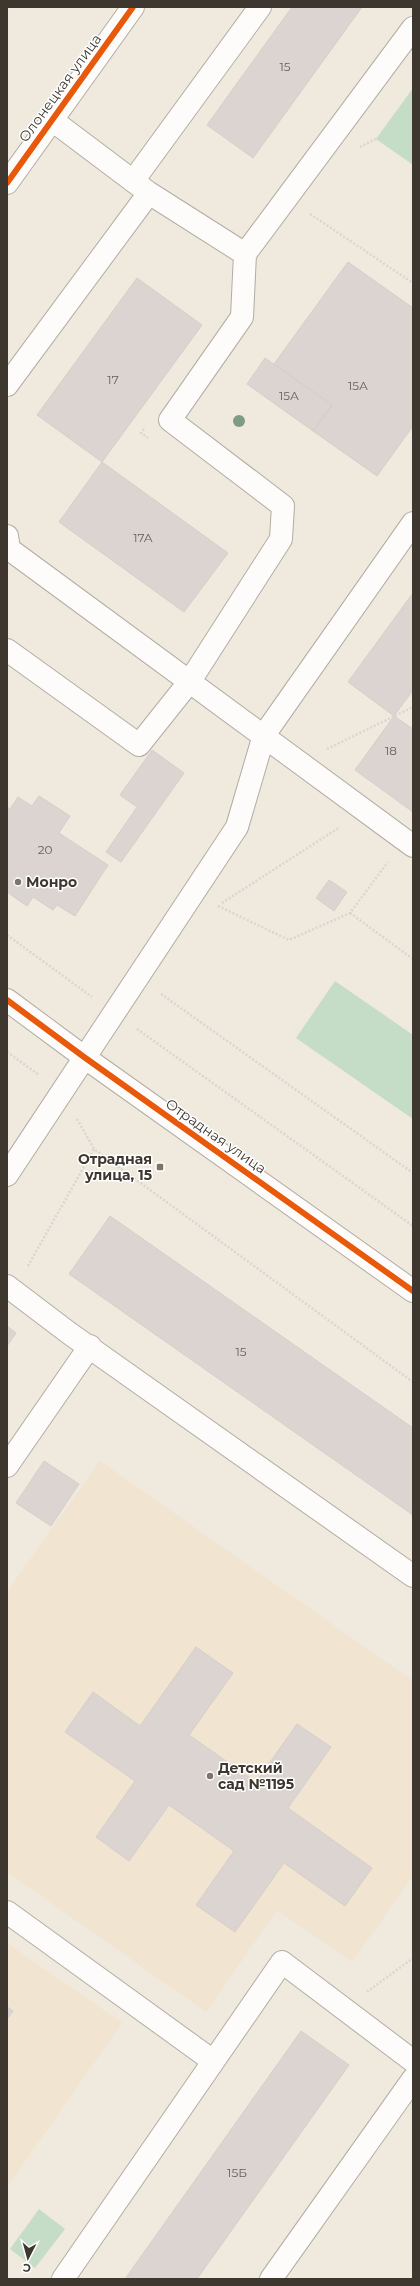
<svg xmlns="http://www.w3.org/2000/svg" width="420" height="2286" font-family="Montserrat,sans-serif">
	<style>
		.built { fill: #f1e4d0 }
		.green { fill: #c5dcc6 }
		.building { fill: #dbd4d0; stroke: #d5ceca }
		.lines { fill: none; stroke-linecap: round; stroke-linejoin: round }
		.minor-casing { stroke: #b2aca4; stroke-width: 24 }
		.path { stroke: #d8d6d3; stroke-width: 2.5; stroke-dasharray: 2 2; stroke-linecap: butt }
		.minor { stroke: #fdfcfa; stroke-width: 22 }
		.cycleway-casing { stroke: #fff; stroke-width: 8 }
		.cycleway { stroke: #e8590c; stroke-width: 6 }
		.tree { fill: #7f9b85 }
		.poi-dot { fill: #7c756d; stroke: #fff; stroke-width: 1.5 }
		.labels { text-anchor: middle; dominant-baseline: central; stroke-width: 3; stroke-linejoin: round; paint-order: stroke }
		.number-label { font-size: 12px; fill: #66605a }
		.street-label { font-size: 14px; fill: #3d3730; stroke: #fff }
		.poi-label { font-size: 14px; font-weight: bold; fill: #3d3730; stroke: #fff; text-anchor: start }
	</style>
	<rect width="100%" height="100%" fill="#f0e9de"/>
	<path class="built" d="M100,1461L413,1681V1876L352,1962L277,1910L206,2012L7,1872V1592Z
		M7,1943L122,2023L7,2187Z"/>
	<path class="green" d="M413,88V165L376,139Z
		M335,981L413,1035V1119L296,1038Z
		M39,2209L65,2229L35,2268L10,2249Z"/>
	<path class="building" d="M292,7H362L253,158L207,125Z
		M348,262L413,308V426L377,476L313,431L332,405L274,364Z
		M137,278L202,325L102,462L37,415Z
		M265,358L332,405L313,431L247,384Z
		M102,462L228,553L184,612L59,522Z
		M413,593V690L394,716L348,682Z
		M394,716L413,729V812L355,770Z
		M152,750L184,773L121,862L106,852L137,807L120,795Z
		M39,796L70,816L59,833L108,865L75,916L57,905L53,910L33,897L27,906L7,892V807L10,809L18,797L32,806Z
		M329,880L347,892L334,911L316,898Z
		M110,1216L413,1428V1515L69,1274Z
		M7,1326L16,1333L7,1346Z
		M44,1461L79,1484L51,1526L16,1503Z
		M196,1647L233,1673L189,1735L256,1782L297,1724L331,1747L288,1808L372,1868L345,1906L284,1863L235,1932L196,1905L234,1851L169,1805L129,1861L96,1837L135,1781L65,1732L93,1692L140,1726Z
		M7,2007L13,2011L7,2019Z
		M301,2031L349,2065L197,2279H125Z"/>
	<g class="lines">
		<g class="minor-casing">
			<path id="minor" d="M133,181L260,7
				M7,183L133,7
				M149,193L245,254
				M7,385L149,193L52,120
				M7,536L9,549L413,846
				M7,650L139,745L190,681L281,539L283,506L170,420L242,317L245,254L413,28
				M7,1000L84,1057L413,1291
				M7,1175L237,827L264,735L413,523
				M7,1286L69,1333L413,1576
				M7,1466L90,1346
				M7,1912L213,2061
				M63,2279L282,1962L413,2061
				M271,2279L413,2079"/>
		</g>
		<path class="path" d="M360,147L376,139
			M310,214L413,283
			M144,429L141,433L148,438
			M327,749L413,707
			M222,903L340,827
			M218,906L289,940L350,913L388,862
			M350,913L413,959
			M7,935L92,997
			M161,994L413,1173
			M137,1029L413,1226
			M7,1052L39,1075
			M77,1119L94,1149L413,1382
			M28,1266L94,1149
			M367,1992L413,1958"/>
		<use href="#minor" class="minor"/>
		<g class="cycleway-casing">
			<path id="cycleway" d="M7,183L133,7
				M7,1000L84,1057L413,1291"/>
		</g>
		<use href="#cycleway" class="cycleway"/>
	</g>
	<circle class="tree" cx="239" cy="421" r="6"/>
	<g class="poi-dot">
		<circle cx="18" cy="882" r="4"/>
		<rect x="156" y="1163" width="8" height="8" rx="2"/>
		<circle cx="210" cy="1776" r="4"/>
	</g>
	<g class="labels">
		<g class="number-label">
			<text x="285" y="66">15</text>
			<text x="113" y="379">17</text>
			<text x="358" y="385">15А</text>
			<text x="289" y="395">15А</text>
			<text x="143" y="537">17А</text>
			<text x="391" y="750">18</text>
			<text x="45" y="849">20</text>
			<text x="241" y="1351">15</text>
			<text x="237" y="2172">15Б</text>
		</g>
		<g class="street-label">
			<text transform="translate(60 88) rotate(-54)">Олонецкая улица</text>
			<text transform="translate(216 1136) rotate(35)">Отрадная улица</text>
		</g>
		<g class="poi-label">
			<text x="26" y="882">Монро</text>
			<text x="152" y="1159" text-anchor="end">Отрадная<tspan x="152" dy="16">улица, 15</tspan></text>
			<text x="218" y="1768">Детский<tspan x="218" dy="16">сад №1195</tspan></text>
		</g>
	</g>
	<rect width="420" height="2286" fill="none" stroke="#3d3730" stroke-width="16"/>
	<g transform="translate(28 2258) rotate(186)" stroke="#ffffff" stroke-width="3" paint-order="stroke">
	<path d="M0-3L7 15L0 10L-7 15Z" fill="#3d3730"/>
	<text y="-6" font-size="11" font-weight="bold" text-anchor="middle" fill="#3d3730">С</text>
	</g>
</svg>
